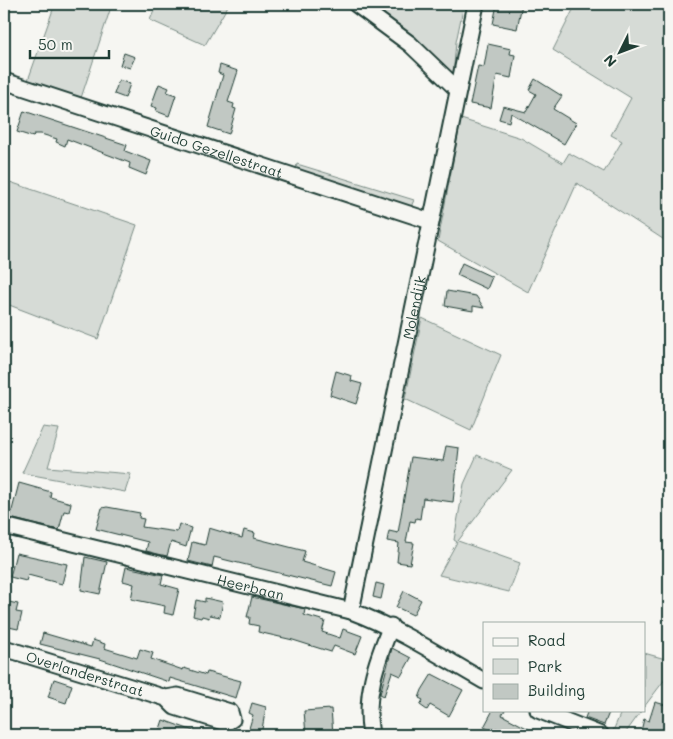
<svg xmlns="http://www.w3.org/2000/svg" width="673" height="739" font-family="Mali,sans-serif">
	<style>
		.green { fill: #d6dbd6; stroke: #7a8c85 }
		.building { fill: #c1c8c3; stroke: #1f3d34 }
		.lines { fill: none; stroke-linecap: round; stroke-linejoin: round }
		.minor-casing { stroke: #1f3d34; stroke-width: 19 }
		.minor { stroke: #f6f6f2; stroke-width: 15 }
		.labels { text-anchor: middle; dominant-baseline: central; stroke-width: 4; stroke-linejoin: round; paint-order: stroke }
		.street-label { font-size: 14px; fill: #1f3d34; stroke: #f6f6f2 }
	</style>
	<rect width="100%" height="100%" fill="#f6f6f2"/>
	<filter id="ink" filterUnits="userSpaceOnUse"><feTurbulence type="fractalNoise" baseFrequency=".02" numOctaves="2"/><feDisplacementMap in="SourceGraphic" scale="10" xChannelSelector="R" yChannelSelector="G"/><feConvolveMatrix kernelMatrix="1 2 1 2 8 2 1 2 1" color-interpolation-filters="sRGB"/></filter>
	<g filter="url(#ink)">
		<path class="green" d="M55,4H112L80,101L27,83Z
			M157,4H229L205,45L150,20Z
			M361,4H464L456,42L453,76Z
			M576,4H669V243L577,183L528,292L438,241L461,119L521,138L563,163L569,153L604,172L622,141L611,135L631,98L553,50Z
			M297,164L414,200L410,209L295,172Z
			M4,180L137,225L98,339L4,303Z
			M422,318L501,355L471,430L405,399Z
			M43,427L59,429L48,467L131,474L125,492L22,473Z
			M477,455L512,470L458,541L520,563L509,592L439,575L457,542L454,540L464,484Z
			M644,653L669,660V674L644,707Z
			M622,710H642L624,735L613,731Z"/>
		<path class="building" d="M497,4H522L517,29L493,24Z
			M488,44L511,49L510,54L515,55L511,78L497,75L491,108L470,104L478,66L484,67Z
			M124,53L135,57L130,68L120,65Z
			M220,65L238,71L228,102L234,104L233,108L236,109L229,134L208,127L223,75L218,73Z
			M535,79L562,96L553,109L576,123L564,144L511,113L509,122L499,119L503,106L526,112L536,94L529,90Z
			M119,80L130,84L125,98L114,94Z
			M159,84L169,88L167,92L176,95L169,116L156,111L157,108L151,106Z
			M24,111L127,145L125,151L151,161L146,175L129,168L130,163L67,139L65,146L56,142L57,139L41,134H34L33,137L17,132Z
			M462,263L492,277L487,289L457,275Z
			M447,291L476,296L484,308L473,306V311L445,306Z
			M336,371L352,376L351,381L362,384L356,404L330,395Z
			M446,446L459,448L453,502L423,498L420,519L416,518L415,522L410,521L406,542L414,543L410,564L397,562L399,543L387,541L389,531L398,533L411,457L443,461Z
			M19,483L51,492L50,497L71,503L69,512L64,511L59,530L10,518Z
			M107,507L140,513L139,518L144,519L142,527L177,532L179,524L191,528L186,547L171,542L167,556L158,554L146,551L148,542L96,529L102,508Z
			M209,528L242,538L244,530L255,533L254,538L305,551L302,562L336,572L332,586L214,557L212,567L188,561L192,542L205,545Z
			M16,553L67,564L62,584L28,575L26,581L10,577Z
			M85,557L107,562L100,594L81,590Z
			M126,567L163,575L161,584L179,589L173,615L164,613L165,606L131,599L134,584L123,581Z
			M376,583L384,585L381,599L373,597Z
			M404,591L421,600L413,615L396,607Z
			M252,597L305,609L304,615L325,621L322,632L340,638L343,629L362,636L355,654L334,646L331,652L293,640L258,632L259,626L249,624L250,617H247Z
			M205,598L223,602L220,617L210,615L209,618L202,616L201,618L193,616L196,600L205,602Z
			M4,601L18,604L16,612L22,613L18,629L4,626Z
			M43,633L91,647L93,640L105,644L104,648L137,658L140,649L153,653L151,659L183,670L184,668L206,675L207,672L241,681L236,698L170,678L169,682L100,659L40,644Z
			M392,648L411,658L401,676L392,672L384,696L380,694Z
			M432,674L463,690L449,716L430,705L427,710L420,705L423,700L419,698L422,690Z
			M54,679L72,685L66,703L48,697Z
			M655,702L669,706V735H640L644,719L649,721Z
			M252,703L266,707L261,735H247L253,715L249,713Z
			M331,709L333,734L306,735L304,711Z
			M493,710H505L502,715L540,735H511L496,728L494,732L484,727Z
			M588,710H610L604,725L585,718Z
			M163,720L202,734V735H158Z"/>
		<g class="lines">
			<g class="minor-casing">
				<g id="minor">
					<path d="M356,4L410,44L458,90"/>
					<path id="s1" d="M4,81L430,221"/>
					<path id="s2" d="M4,526L351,611C399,629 440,656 484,681"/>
					<path id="s3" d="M351,611L476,4"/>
					<path id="s4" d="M4,648L166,698L175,707L226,723L232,719L230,712L178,696L166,698"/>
					<path d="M538,710L601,735"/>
					<path d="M371,735C364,696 376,662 391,626"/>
				</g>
			</g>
			<use href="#minor" class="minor"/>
		</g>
	</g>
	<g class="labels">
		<g class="street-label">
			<text stroke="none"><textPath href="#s1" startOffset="224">Guido Gezellestraat</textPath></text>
			<text stroke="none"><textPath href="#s3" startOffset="310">Molendijk</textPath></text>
			<text stroke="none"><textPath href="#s2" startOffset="254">Heerbaan</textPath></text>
			<text stroke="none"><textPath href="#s4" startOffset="85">Overlanderstraat</textPath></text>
		</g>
	</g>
	<rect width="673" height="739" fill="none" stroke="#f6f6f2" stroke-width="20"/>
	<rect x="10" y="10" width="653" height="719" fill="none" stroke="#1f3d34" stroke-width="2" filter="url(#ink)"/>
	<rect x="483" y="622" width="162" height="90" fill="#f6f6f2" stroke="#a0aca6"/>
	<rect x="493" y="638" width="25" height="8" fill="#f6f6f2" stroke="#a0aca6"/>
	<text x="528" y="646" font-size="15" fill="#1f3d34">Road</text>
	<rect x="493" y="659" width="25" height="15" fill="#d6dbd6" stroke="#a0aca6"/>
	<text x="528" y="672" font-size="15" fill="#1f3d34">Park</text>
	<rect x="493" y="684" width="25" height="15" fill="#c1c8c3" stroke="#a0aca6"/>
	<text x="528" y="696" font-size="15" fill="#1f3d34">Building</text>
	<g transform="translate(620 52) rotate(228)" stroke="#f6f6f2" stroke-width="4" paint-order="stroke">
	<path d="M0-4L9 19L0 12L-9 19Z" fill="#1f3d34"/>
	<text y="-8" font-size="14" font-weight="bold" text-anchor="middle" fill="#1f3d34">N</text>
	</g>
	<path d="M30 50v8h79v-8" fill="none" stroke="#1f3d34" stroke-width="2.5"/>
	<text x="38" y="50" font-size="15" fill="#1f3d34" stroke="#f6f6f2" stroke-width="4" paint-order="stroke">50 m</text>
</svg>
